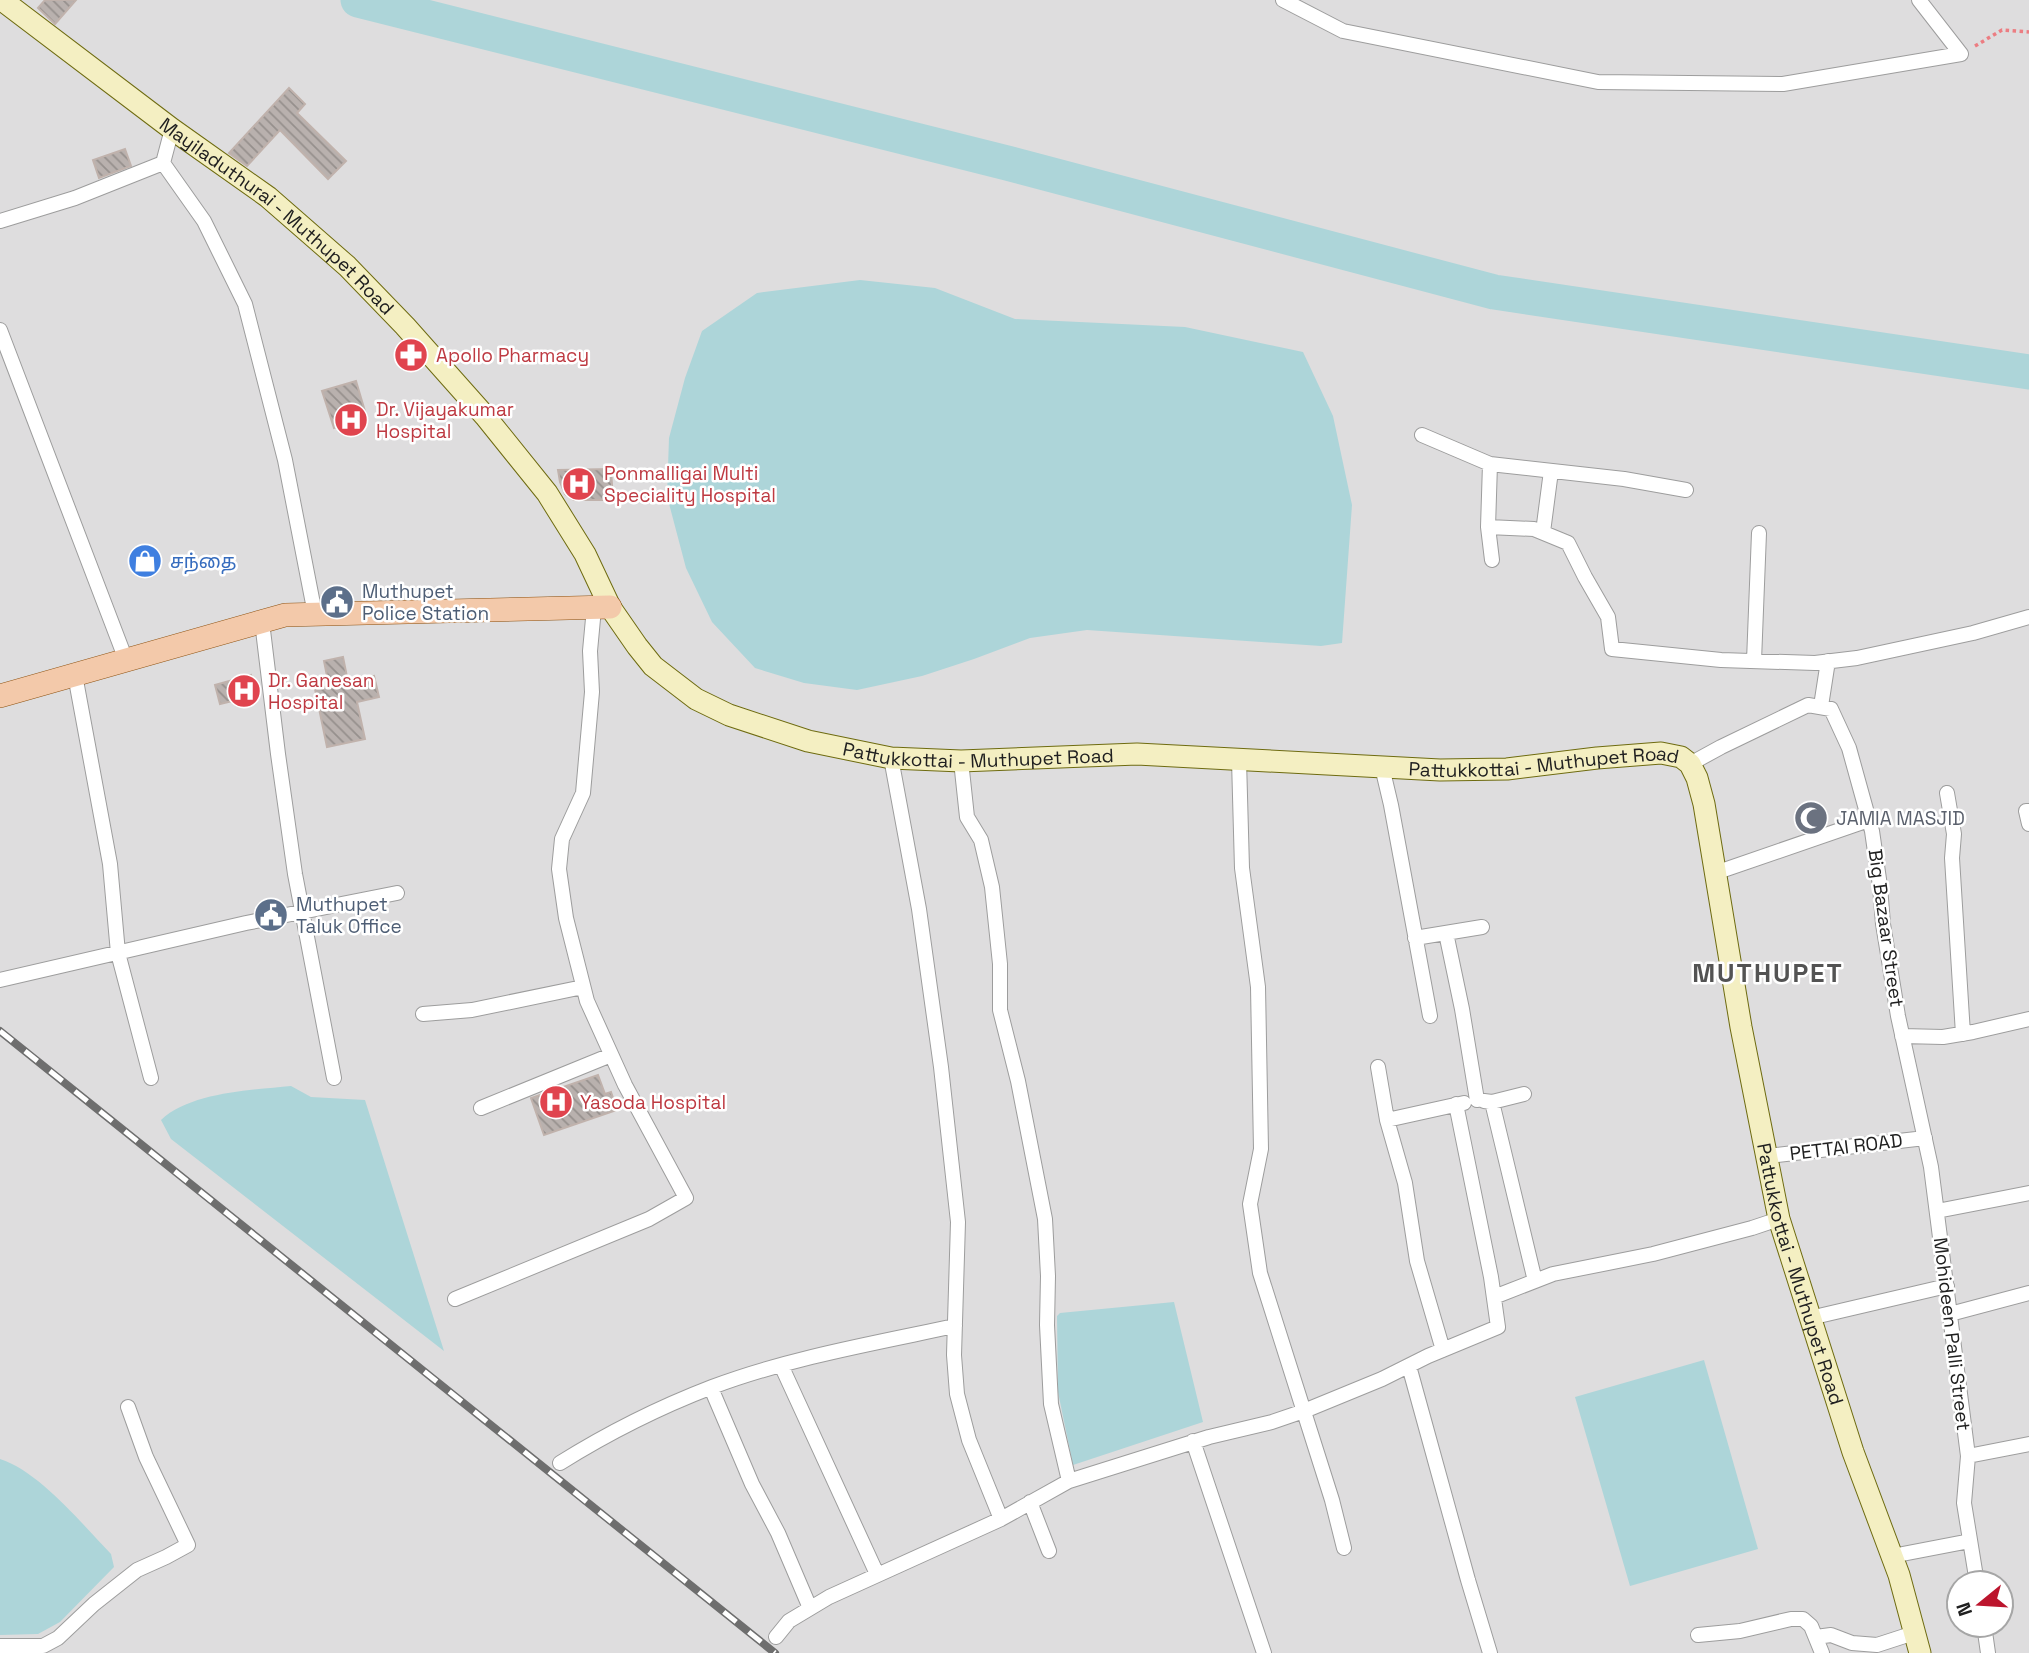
<svg xmlns="http://www.w3.org/2000/svg" width="2029" height="1653" font-family="'Space Grotesk','Noto Sans Tamil',sans-serif">
	<style>
		.residential { fill: #deddde; fill-rule: evenodd }
		.water { fill: #add5d9 }
		.lines { fill: none; stroke-linecap: round; stroke-linejoin: round }
		.river { stroke: #add5d9; stroke-width: 35 }
		.building { fill: url(#building-back-hatch); stroke: #c0b2ac; stroke-width: 2 }
		.street-casing { stroke: #9d9d9d; stroke-width: 16 }
		.secondary-casing { stroke: #6e6b10; stroke-width: 23 }
		.primary-casing { stroke: #8d5110; stroke-width: 24 }
		.path { stroke: #ec7d82; stroke-width: 3.5; stroke-dasharray: 3.5 3.5; stroke-linecap: butt }
		.street { stroke: #fff; stroke-width: 14 }
		.secondary { stroke: #f4efc2; stroke-width: 21 }
		.primary { stroke: #f3c9aa; stroke-width: 23 }
		.rail-casing { stroke: #6e6e6e; stroke-width: 8 }
		.rail { stroke: #fff; stroke-width: 5; stroke-dasharray: 16; stroke-linecap: butt }
		.labels { text-anchor: middle; dominant-baseline: central; stroke-width: 5; stroke-linejoin: round; paint-order: stroke }
		.street-label { font-size: 19px; fill: #202020; stroke: #fff }
		.health-label { font-size: 19px; fill: #be3a42; stroke: #fff; text-anchor: start }
		.shop-label { font-size: 19px; fill: #366cbe; stroke: #fff; text-anchor: start }
		.service-label { font-size: 19px; fill: #4e5e75; stroke: #fff; text-anchor: start }
		.worship-label { font-size: 19px; fill: #5b616d; stroke: #fff; text-anchor: start }
		.district-label { font-size: 26px; font-weight: bold; letter-spacing: 2px; fill: #535353; stroke: #fff }
	</style>
	<defs>
		<pattern id="building-back-hatch" width="6" height="6" patternUnits="userSpaceOnUse" patternTransform="scale(1.75)"><rect width="6" height="6" fill="#b9b1ae"/><path d="M-1 5l2 2M0 0l6 6M5-1l2 2" fill="none" stroke="#96908d"/></pattern>
	</defs>
	<rect width="100%" height="100%" fill="#f0ece8"/>
	<path class="residential" d="M0,0H2029V1653H0ZM1959,1583H2001V1625H1959Z"/>
	<path class="water" d="M860,280L935,288L1015,319L1185,327L1303,352L1333,416L1352,505L1342,643L1321,646L1087,630L1030,638L974,659L922,676L857,690L804,683L755,668L712,622L686,568L667,496L669,438L685,378L702,331L757,293Z
		M291,1086L311,1097L365,1100L444,1351L171,1139L161,1120C191,1092 253,1090 291,1086Z
		M1174,1302L1203,1422L1073,1465L1058,1392L1057,1316L1060,1313Z
		M1704,1360L1758,1549L1630,1586L1575,1397Z
		M0,1459C40,1472 81,1523 111,1554L114,1567L60,1622L38,1634L0,1635Z"/>
	<g class="lines">
		<path class="river" d="M358,0L1007,163L1494,292L2029,372"/>
	</g>
	<path class="building" d="M45,0H76L55,24L38,8Z
		M289,88L305,104L297,113L346,161L328,179L280,130L247,166L229,153Z
		M125,149L131,166L99,178L93,160Z
		M356,381L367,418L334,428L322,391Z
		M611,469L613,500H574L565,494L560,482L558,470Z
		M343,657L348,682L374,676L379,697L357,702L365,739L327,747L315,689L329,686L324,661Z
		M251,675L257,695L220,704L215,685Z
		M598,1075L605,1094L611,1092L617,1110L544,1135L531,1098Z"/>
	<g class="lines">
		<g class="street-casing">
			<path id="street" d="M1283,0L1343,31L1598,82L1783,84L1961,54L1919,0
				M172,129L163,163L204,221L245,304L285,460L315,614
				M0,221L75,198L163,163
				M0,330L126,660
				M1422,435L1490,464L1624,479L1686,490
				M1490,464L1488,527L1492,560
				M1488,527L1534,529L1568,543L1585,577L1608,617L1612,649L1721,660L1815,663L1857,658L1973,633L2029,617
				M1543,532L1551,471
				M262,622L278,754L295,874L334,1078
				M1754,661L1759,533
				M75,675L110,864L118,953L151,1078
				M1821,706L1828,661
				M891,758L919,909L941,1067L958,1222L954,1355L957,1394L969,1440L1001,1519
				M1239,760L1242,868L1258,987L1261,1149L1250,1204L1260,1273L1332,1500L1344,1548
				M961,761L967,817L981,840L992,887L1000,964V1010L1018,1081L1045,1219L1048,1276L1047,1325L1051,1404L1069,1481
				M1690,764L1721,747L1808,705L1831,709L1849,748L1872,831L1880,886L1883,924L1898,1016L1931,1167L1968,1456L1964,1503L1977,1583
				M1382,767L1391,805L1430,1016
				M1947,793L1954,834L1952,858L1963,1034
				M2029,811H2026L2029,824
				M1715,873L1869,820
				M1446,933L1462,1009L1477,1100
				M1415,938L1482,927
				M0,980L246,923L397,893
				M423,1014L472,1010L583,987
				M1902,1036L1943,1037L1973,1032L2029,1019
				M1378,1067L1387,1120L1405,1183L1417,1261L1443,1350
				M1484,1101L1492,1102L1524,1094
				M1492,1102L1535,1281
				M481,1108L611,1055
				M1387,1120L1464,1103
				M1768,1156L1925,1138
				M1937,1211L2029,1193
				M1494,1297L1553,1274L1653,1254L1752,1228L1779,1219
				M455,1299L649,1219L686,1198L625,1085L587,1001L566,918L559,869L562,839L583,793L592,692L590,651L594,608
				M1950,1314L2029,1293
				M1810,1318L1947,1286
				M781,1365L877,1574
				M1409,1366L1468,1580L1490,1653
				M711,1388L752,1484L778,1533L810,1608
				M1193,1441L1264,1653
				M1968,1456L2029,1444
				M560,1463C608,1433 660,1407 712,1387C789,1358 875,1343 955,1326
				M1030,1502L1049,1551
				M1892,1556L1970,1541
				M1984,1625L1988,1653
				M1698,1635L1740,1631L1791,1619H1803L1811,1626L1822,1653
				M776,1637L789,1621L829,1597L1001,1519L1069,1481L1209,1437L1272,1422L1304,1411L1382,1379L1428,1356L1498,1327L1491,1277L1456,1104
				M1816,1637L1831,1635L1852,1643L1877,1645L1914,1633
				M0,1646H43L58,1638L94,1604L137,1570L166,1557L188,1545L146,1457L128,1407"/>
		</g>
		<g class="secondary-casing">
			<g id="secondary">
				<path id="s1" d="M2,0L172,129L268,197L347,266L405,326L485,416L547,493L585,554L610,607L637,646L653,666L696,699L729,715L808,741L891,758L961,761L1137,754L1440,770L1507,769L1597,758L1661,753L1681,757L1690,764L1697,778L1704,804L1741,1027L1779,1219L1853,1452L1899,1575L1920,1653"/>
			</g>
		</g>
		<g class="primary-casing">
			<path id="primary" d="M0,696L285,615L610,607"/>
		</g>
		<path class="path" d="M1975,46L2002,30L2029,32"/>
		<use href="#street" class="street"/>
		<use href="#secondary" class="secondary"/>
		<use href="#primary" class="primary"/>
		<g class="rail-casing">
			<path id="rail" d="M0,1031L775,1653"/>
		</g>
		<use href="#rail" class="rail"/>
	</g>
	<defs>
		<g id="pharmacy-disc" transform="scale(1.75)"><circle r="9.5" fill="#e0444e" stroke="#fff"/><path d="M-2-6h4v4h4v4h-4v4h-4v-4h-4v-4h4Z" fill="#fff"/></g>
		<g id="hospital-disc" transform="scale(1.75)"><circle r="9.5" fill="#e0444e" stroke="#fff"/><path d="M-5-5h3v3.5h4V-5h3V5h-3V1.5h-4V5h-3Z" fill="#fff"/></g>
		<g id="shop-disc" transform="scale(1.75)"><circle r="9.5" fill="#3f7fe0" stroke="#fff"/><path d="M-5-2.5h2.3a2.7 3.5 0 0 1 5.4 0H5L5.5 6h-11ZM-1.5-2.5h3a1.5 2.3 0 0 0-3 0Z" fill="#fff"/></g>
		<g id="civic-disc" transform="scale(1.75)"><circle r="9.5" fill="#5c6f8a" stroke="#fff"/><path d="M-.6-6.5H3V-4.5H.6V-3L4-1V1h2V6H-6V1h2V-1L-.6-3ZM-1.2 2.5V6h2.4V2.5Z" fill="#fff"/></g>
		<g id="mosque-disc" transform="scale(1.75)"><circle r="9.5" fill="#6b7280" stroke="#fff"/><path d="M3.5-4.9A6 6 0 1 0 3.5 4.9A5 5 0 1 1 3.5-4.9Z" fill="#fff"/></g>
	</defs>
	<g fill-rule="evenodd">
		<use href="#pharmacy-disc" x="411" y="355"/>
		<use href="#hospital-disc" x="351" y="420"/>
		<use href="#hospital-disc" x="579" y="484"/>
		<use href="#shop-disc" x="145" y="561"/>
		<use href="#civic-disc" x="337" y="602"/>
		<use href="#hospital-disc" x="244" y="691"/>
		<use href="#mosque-disc" x="1811" y="818"/>
		<use href="#civic-disc" x="271" y="915"/>
		<use href="#hospital-disc" x="556" y="1102"/>
	</g>
	<g class="labels">
		<g class="street-label">
			<text stroke="none"><textPath href="#s1" startOffset="350">Mayiladuthurai - Muthupet Road</textPath></text>
			<text stroke="none"><textPath href="#s1" startOffset="1288">Pattukkottai - Muthupet Road</textPath></text>
			<text stroke="none"><textPath href="#s1" startOffset="1855">Pattukkottai - Muthupet Road</textPath></text>
			<text transform="translate(1886 928) rotate(82)">Big Bazaar Street</text>
			<text transform="translate(1846 1147) rotate(-7)">PETTAI ROAD</text>
			<text stroke="none"><textPath href="#s1" startOffset="2527">Pattukkottai - Muthupet Road</textPath></text>
			<text transform="translate(1952 1334) rotate(83)">Mohideen Palli Street</text>
		</g>
		<g class="health-label">
			<text x="436" y="355">Apollo Pharmacy</text>
			<text x="376" y="409">Dr. Vijayakumar<tspan x="376" dy="22">Hospital</tspan></text>
			<text x="604" y="473">Ponmalligai Multi<tspan x="604" dy="22">Speciality Hospital</tspan></text>
			<text x="268" y="680">Dr. Ganesan<tspan x="268" dy="22">Hospital</tspan></text>
			<text x="580" y="1102">Yasoda Hospital</text>
		</g>
		<g class="shop-label">
			<text x="170" y="561">சந்தை</text>
		</g>
		<g class="service-label">
			<text x="362" y="591">Muthupet<tspan x="362" dy="22">Police Station</tspan></text>
			<text x="296" y="904">Muthupet<tspan x="296" dy="22">Taluk Office</tspan></text>
		</g>
		<g class="worship-label">
			<text x="1836" y="818">JAMIA MASJID</text>
		</g>
		<g class="district-label">
			<text x="1768" y="973">MUTHUPET</text>
		</g>
	</g>
	<g transform="translate(1980 1604) rotate(252)"><circle r="33" fill="#ffffff" stroke="#a6a6a6" stroke-width="2"/>
	<path d="M0-5L12 26L0 18L-12 26Z" fill="#bc152d"/>
	<text y="-10" font-size="19" font-weight="bold" text-anchor="middle" fill="#202020">N</text>
	</g>
</svg>
